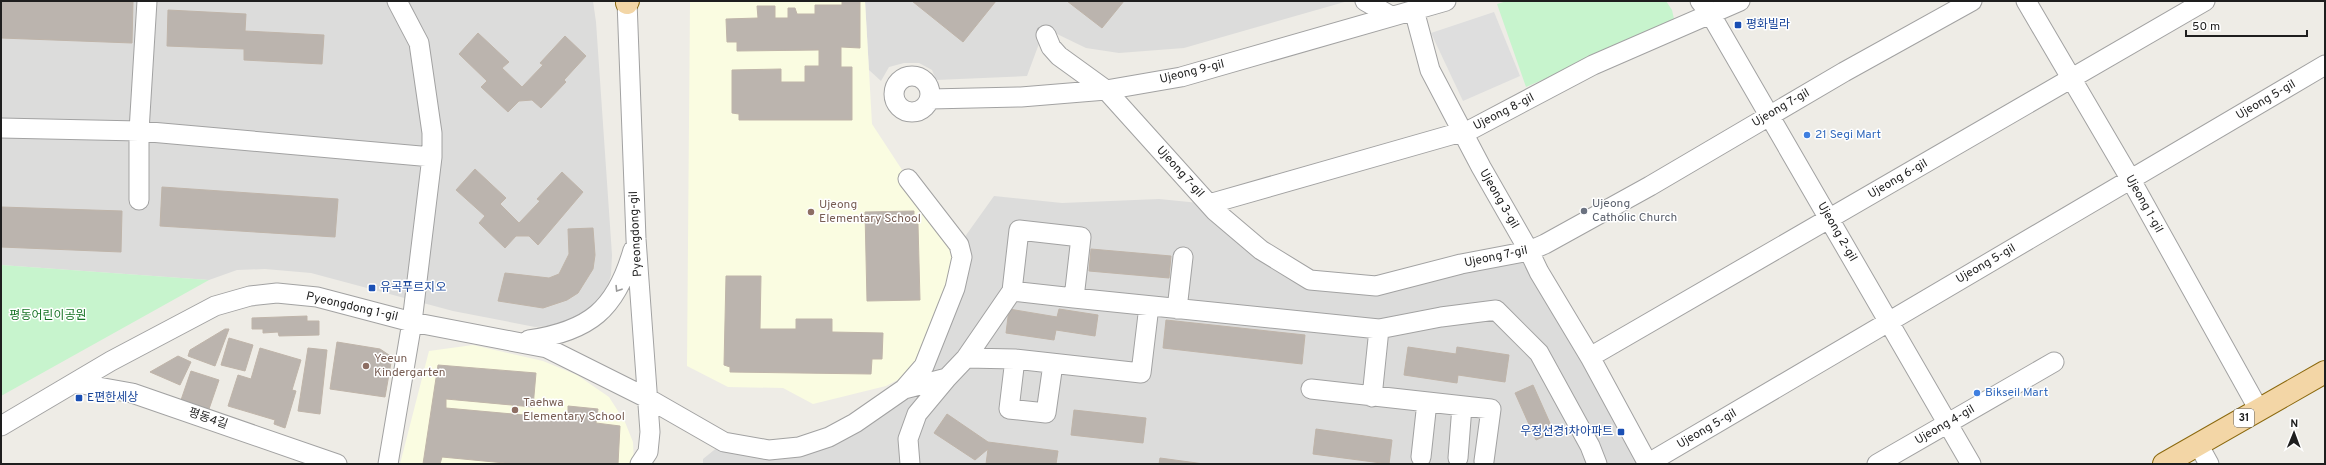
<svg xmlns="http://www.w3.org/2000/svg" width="2326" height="465" font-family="Overpass,'Noto Sans KR',sans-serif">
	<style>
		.residential { fill: #dcdcdb }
		.education { fill: #fafce1 }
		.park { fill: #c7f4cd }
		.parking { fill: #dedede }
		.building { fill: #bbb4ae; stroke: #bfb4a9 }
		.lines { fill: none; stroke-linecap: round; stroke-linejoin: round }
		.minor-casing { stroke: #a2a2a2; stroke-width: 21 }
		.major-casing { stroke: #8b690e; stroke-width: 24 }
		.minor { stroke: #fff; stroke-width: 19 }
		.major { stroke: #f3d6a6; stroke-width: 22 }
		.oneway { stroke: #9a9a9a }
		.transit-dot { fill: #1a4fb4; stroke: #fff; stroke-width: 1.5 }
		.shop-dot { fill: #3f7fe0; stroke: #fff; stroke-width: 1.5 }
		.worship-dot { fill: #6b7280; stroke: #fff; stroke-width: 1.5 }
		.education-dot { fill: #8d6e63; stroke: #fff; stroke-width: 1.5 }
		.labels { text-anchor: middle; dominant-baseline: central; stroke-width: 3; stroke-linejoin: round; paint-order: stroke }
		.shield { fill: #fff; stroke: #626262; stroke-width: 1 }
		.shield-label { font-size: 11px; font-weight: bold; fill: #1e1e1e }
		.transit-label { font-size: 12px; fill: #164399; stroke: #fff; text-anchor: start }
		.street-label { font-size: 12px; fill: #1e1e1e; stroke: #fff }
		.shop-label { font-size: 12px; fill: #366cbe; stroke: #fff; text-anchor: start }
		.worship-label { font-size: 12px; fill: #5b616d; stroke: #fff; text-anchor: start }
		.education-label { font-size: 12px; fill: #785e54; stroke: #fff; text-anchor: start }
		.park-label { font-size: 12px; fill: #167323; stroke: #fff }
	</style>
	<rect width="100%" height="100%" fill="#eeece6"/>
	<path class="residential" d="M1,1H593L596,22L612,255L611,275L605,294L595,307L564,325L535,327L453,311L311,273L265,269L237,270L209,280L1,265Z
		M865,1H1348L1184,48L1119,53L1086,48L1057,34L1040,41L1027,76L936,80L932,70L919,63H904L889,67L881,81L869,70Z
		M994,196L1062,203L1159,199L1209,204L1310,280L1376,286L1529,251L1648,464H703V459L724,442L799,447L904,389L959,245Z"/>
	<path class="education" d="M690,1H865L872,124L908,179L959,245L924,366L886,386L813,404L783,388L728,387L687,366Z
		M473,345L543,361L577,375L609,397L625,422L633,442L634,464H400L429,351Z"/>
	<path class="park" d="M1507,1H1666L1672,10L1674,19L1669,25L1526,87L1497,4Z
		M1,265L209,280L1,396Z"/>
	<path class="parking" d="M1494,12L1520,76L1463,101L1431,33Z"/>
	<path class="building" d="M1,1L133,2L132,43L1,38Z
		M842,1H860V48L841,47V67H852V120H739V114L732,113V70L781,69V82H805V66H819V50L737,51V42H727L726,19L758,18L757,6H775V18H788V8H795L797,14H815V5H842Z
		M912,1H996L963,42Z
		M1067,1H1124L1102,28Z
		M168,10L246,14L245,31L324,35L322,64L244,60V49L167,46Z
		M478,33L509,62L502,68L522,87L543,65L540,63L565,36L586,56L564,80L566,82L541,108L532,100L519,101L508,112L481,87L487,81L459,54Z
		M475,169L506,198L500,204L519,223L540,201L537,199L562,172L583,192L538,245L529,236H516L505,248L479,223L485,216L456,190Z
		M162,187L338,199L335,237L160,226Z
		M1,207L122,211L121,252L1,247Z
		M914,211V224H918L920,300L867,301L865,212Z
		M593,228L595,255L593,269L578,293L567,300L543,308L498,301L505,273L549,278L559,274L569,254L568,229Z
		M1091,249L1171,256L1169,278L1089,271Z
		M726,276H761L760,329H796V319H832V332L883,333L882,359H872L871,374L730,372V367L724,365Z
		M1009,309L1057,317L1059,309L1098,315L1095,336L1056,330L1054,340L1006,333Z
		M307,316V321H319V335L279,336L278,332L263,333V329H252V318Z
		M1166,320L1305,335L1302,364L1163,348Z
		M225,329H229L215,366L188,356L190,350Z
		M229,338L253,345L245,371L221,365Z
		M337,342L380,349L392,357L385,397L330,389Z
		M1408,347L1456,354L1457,347L1509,355L1505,382L1458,375L1457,383L1404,375Z
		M260,348L301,360L292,390L296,391L285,428L274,424L275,420L228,406L238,375L251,379Z
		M308,348L327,350L320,414L298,411Z
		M178,356L191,362L180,385L150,372Z
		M438,365L536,373L533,407L446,399V408L568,419V406L598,409L596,423L620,426L618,464H515L442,457L440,464H423Z
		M191,371L219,380L209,409L181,400Z
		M1533,385L1554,432L1536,440L1515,393Z
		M1074,410L1146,418L1143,443L1071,435Z
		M947,414L988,442L1058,451L1056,464H986L988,449L975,460L934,433Z
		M1316,429L1392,440L1389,464L1313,454Z
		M1160,458L1204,464H1159Z"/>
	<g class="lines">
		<g class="minor-casing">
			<path id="minor" d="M397,1L419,43L432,133V157
				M627,1L636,239L650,432L648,452L640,464
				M1365,1L1391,16
				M1700,1L1711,15L1971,464
				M2026,1L2131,180L2259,410
				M1414,10L1430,70L1481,167L1529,251L1539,272L1590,357L1648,464
				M1046,35L1051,47L1059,56L1106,90L1215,211L1261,250L1310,280L1376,286L1461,264L1529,251L1545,244L1650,186L1844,72L1972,1
				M894 94a18 18 0 1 1 36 0a18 18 0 1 1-36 0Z
				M930,99L1021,97L1106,90L1181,77L1446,1
				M1,128L139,131L432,157L412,322L388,464
				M139,200V131L147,1
				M1209,204L1472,129L1593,65L1740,1
				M1074,298L1379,329L1441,317L1496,310L1539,353L1590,446L1597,464
				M1177,309L1183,257
				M529,340C589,331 616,310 633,250
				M1590,357L2205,1
				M966,358L1015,359L1141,373L1149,306
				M1015,359L1009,409L1046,413L1053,364
				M76,383L132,393L337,464
				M904,389L947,378L966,358L1012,291L1019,230L1081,237L1074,298L1012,291
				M1311,389L1491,409L1484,461
				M1372,397L1379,329
				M1,426L111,361L215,306L250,296L277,293L317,297L412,322L547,348L649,399L724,442L769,450L799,447L829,437L855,423L904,389L924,366L955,288L962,257L959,245L908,179
				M2198,444L2209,464
				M1421,457L1427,402
				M1458,458L1462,406
				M910,464L908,439L917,414L947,378
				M1647,464L2325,65
				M1877,464L2054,362"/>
		</g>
		<g class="major-casing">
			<path id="major" d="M627,3L628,1
				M2164,464L2325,372"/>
		</g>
		<use href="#minor" class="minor"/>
		<use href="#major" class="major"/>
	</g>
	<defs><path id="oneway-chevron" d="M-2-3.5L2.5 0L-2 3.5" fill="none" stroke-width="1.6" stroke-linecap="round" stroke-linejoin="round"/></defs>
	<use class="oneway" href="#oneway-chevron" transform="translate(618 289) rotate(122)"/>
	<g class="transit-dot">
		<rect x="1734" y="21" width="8" height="8" rx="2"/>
		<rect x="368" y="284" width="8" height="8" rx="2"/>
		<rect x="75" y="394" width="8" height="8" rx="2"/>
		<rect x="1617" y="428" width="8" height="8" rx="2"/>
	</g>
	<g class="shop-dot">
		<circle cx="1807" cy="135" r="4"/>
		<circle cx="1977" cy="393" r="4"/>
	</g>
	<circle class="worship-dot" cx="1584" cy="211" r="4"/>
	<g class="education-dot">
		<circle cx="811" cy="212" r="4"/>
		<circle cx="366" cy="366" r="4"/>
		<circle cx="515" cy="410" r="4"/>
	</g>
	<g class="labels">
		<rect class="shield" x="2234" y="409" width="20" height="18" rx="3"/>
		<g class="shield-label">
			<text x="2244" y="418">31</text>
		</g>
		<g class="transit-label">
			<text x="1746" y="25">평화빌라</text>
			<text x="380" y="288">유곡푸르지오</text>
			<text x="87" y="398">E편한세상</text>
			<text x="1613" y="432" text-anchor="end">우정선경1차아파트</text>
		</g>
		<g class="street-label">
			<text transform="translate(1192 72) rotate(-14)">Ujeong 9-gil</text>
			<text transform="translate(2266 100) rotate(-30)">Ujeong 5-gil</text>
			<text transform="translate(1781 108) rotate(-30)">Ujeong 7-gil</text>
			<text transform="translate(1504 112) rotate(-27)">Ujeong 8-gil</text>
			<text transform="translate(1180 172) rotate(48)">Ujeong 7-gil</text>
			<text transform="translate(1898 179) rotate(-30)">Ujeong 6-gil</text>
			<text transform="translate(1499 199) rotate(60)">Ujeong 3-gil</text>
			<text transform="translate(2144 204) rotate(61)">Ujeong 1-gil</text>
			<text transform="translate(1837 232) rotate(60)">Ujeong 2-gil</text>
			<text transform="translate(636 234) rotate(-93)">Pyeongdong-gil</text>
			<text transform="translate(1496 257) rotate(-12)">Ujeong 7-gil</text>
			<text transform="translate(1986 264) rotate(-30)">Ujeong 5-gil</text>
			<text transform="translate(352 307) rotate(13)">Pyeongdong 1-gil</text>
			<text transform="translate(208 419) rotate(19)">평동4길</text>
			<text transform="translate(1945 425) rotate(-30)">Ujeong 4-gil</text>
			<text transform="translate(1707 429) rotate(-30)">Ujeong 5-gil</text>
		</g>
		<g class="shop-label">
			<text x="1815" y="135">21 Segi Mart</text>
			<text x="1985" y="393">Bikseil Mart</text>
		</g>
		<g class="worship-label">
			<text x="1592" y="204">Ujeong<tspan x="1592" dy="14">Catholic Church</tspan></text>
		</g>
		<g class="education-label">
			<text x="819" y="205">Ujeong<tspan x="819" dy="14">Elementary School</tspan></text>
			<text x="374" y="359">Yeeun<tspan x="374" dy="14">Kindergarten</tspan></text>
			<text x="523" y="403">Taehwa<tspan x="523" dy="14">Elementary School</tspan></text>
		</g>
		<g class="park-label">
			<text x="48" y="316">평동어린이공원</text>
		</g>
	</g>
	<rect width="2326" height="465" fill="none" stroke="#1e1e1e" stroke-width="4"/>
	<g transform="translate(2294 433) rotate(1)" stroke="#ffffff" stroke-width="3" paint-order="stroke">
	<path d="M0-3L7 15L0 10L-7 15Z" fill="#1e1e1e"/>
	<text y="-6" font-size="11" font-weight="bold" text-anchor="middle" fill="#1e1e1e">N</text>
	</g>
	<path d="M2186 30v6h121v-6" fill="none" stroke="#1e1e1e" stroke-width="2"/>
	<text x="2192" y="30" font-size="12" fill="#1e1e1e" stroke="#ffffff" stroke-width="3" paint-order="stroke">50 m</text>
</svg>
